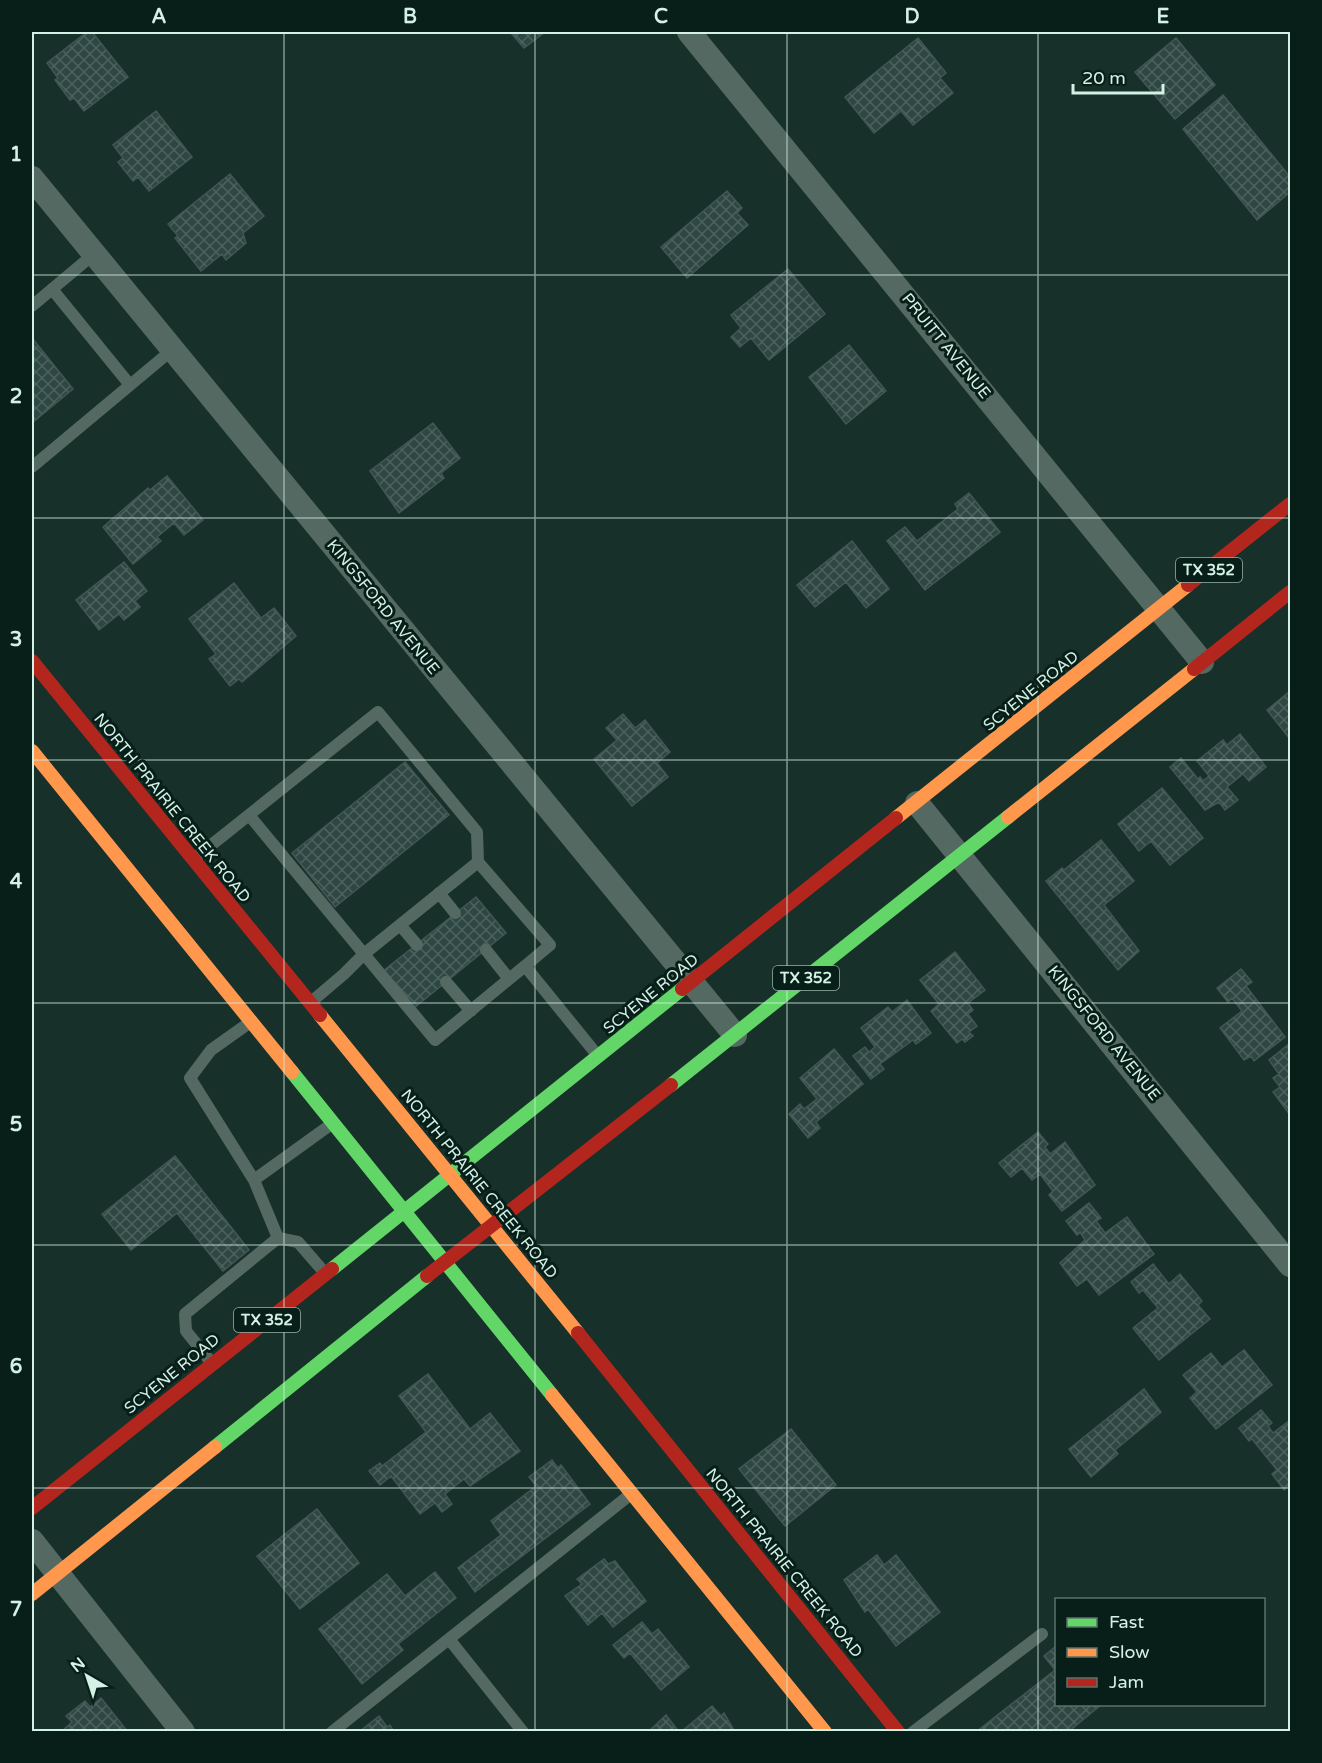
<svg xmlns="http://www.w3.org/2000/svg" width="1322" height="1763" font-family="'Varela Round',sans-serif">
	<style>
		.building { fill: url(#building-cross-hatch); stroke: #405754; stroke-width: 1.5 }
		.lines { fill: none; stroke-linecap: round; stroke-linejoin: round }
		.lane { stroke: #546962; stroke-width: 12 }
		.street { stroke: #546962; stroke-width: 24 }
		.fast { stroke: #63d668; stroke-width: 14 }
		.slow { stroke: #ff974d; stroke-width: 14 }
		.jam { stroke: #b3261e; stroke-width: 14 }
		.grid { fill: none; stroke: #d4f1e6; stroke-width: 1.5; stroke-opacity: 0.55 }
		.labels { text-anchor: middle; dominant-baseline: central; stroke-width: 6; stroke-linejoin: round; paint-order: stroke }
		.shield { fill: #071f18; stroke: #96b2a8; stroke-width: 1.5 }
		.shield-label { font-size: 15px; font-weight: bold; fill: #d4f1e6 }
		.street-label { font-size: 16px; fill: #d4f1e6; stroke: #071f18 }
		.neatline { fill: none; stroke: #d4f1e6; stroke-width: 2 }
		.grid-label { font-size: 20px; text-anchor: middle; font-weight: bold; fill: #d4f1e6 }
	</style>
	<defs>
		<pattern id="building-cross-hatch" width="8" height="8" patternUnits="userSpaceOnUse" patternTransform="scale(1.5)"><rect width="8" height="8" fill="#2f4743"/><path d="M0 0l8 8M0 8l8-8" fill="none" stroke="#4c625e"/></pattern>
	</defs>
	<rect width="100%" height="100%" fill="#18302a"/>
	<path class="building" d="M87,32H92L128,77L84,111L74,98L70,100L55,80L58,78L47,63Z
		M510,32H545L524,48Z
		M918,38L946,73L940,78L953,93L913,125L901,111L874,133L845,97Z
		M1176,38L1215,85L1175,119L1135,72Z
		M1223,95L1290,177V192L1257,220L1183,129Z
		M156,111L192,157L149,191L138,177L133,181L118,162L123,158L113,145Z
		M230,174L264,216L243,233L246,243L226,260L222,254L201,271L175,238L178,236L168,224Z
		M727,191L742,208L737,213L748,225L687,278L661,247Z
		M788,269L825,314L769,360L751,338L740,347L731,337L741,328L731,315Z
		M32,338L73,389L32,423Z
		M849,345L886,391L846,424L809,377Z
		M433,423L460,458L441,473L444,478L399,513L370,471Z
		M167,476L203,520L184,535L174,523L157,537L161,541L133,564L103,527L148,488L150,490Z
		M969,493L1000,532L925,590L887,541L905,527L917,541L958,509L955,504Z
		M852,541L889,589L866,608L846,582L815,607L797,585Z
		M124,562L147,591L135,601L140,607L124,620L119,614L99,630L76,600Z
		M234,583L261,618L274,608L296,636L242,682L239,679L230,686L209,659L216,654L189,619Z
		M1290,691V739L1267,710Z
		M623,714L635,728L645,720L670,752L657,763L668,777L632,806L594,759L617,740L606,728Z
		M1240,734L1266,767L1249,781L1243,774L1227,787L1238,800L1225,810L1219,802L1205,810L1170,767L1181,758L1198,779L1200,777L1203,781L1209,776L1197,761L1223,740L1227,745Z
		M405,762L449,815L335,907L292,853Z
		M1162,788L1203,838L1170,865L1151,841L1139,851L1118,824Z
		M1101,840L1134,881L1104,905L1139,951L1118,970L1046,881L1062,868L1064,870Z
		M476,897L506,933L414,1008L383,971Z
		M955,952L985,990L968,1003L973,1010L968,1014L977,1026L969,1032L973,1036L965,1042L962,1039L957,1043L931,1011L939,1004L920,980Z
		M1241,969L1252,982L1246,986L1285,1037L1254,1061L1251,1056L1244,1060L1220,1028L1242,1011L1232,998L1228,1002L1217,988Z
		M907,1000L931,1033L916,1044L913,1040L880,1064L884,1069L871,1079L853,1056L865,1047L869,1052L875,1047L861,1028L888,1007L892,1012Z
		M1290,1043V1115L1273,1092L1280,1087L1273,1078L1279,1074L1269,1060Z
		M834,1049L863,1084L816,1122L820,1128L808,1138L789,1114L800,1104L804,1109L817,1099L800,1078Z
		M1038,1132L1048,1144L1045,1147L1050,1154L1065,1142L1095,1185L1062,1211L1049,1195L1053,1191L1040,1174L1032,1180L1022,1168L1011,1177L999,1163Z
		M175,1156L249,1250L223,1271L177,1213L131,1250L102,1214Z
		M1089,1203L1101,1218L1096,1221L1105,1233L1127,1217L1154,1254L1099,1295L1087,1279L1077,1286L1060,1263L1085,1240L1080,1232L1077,1235L1066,1221Z
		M1153,1264L1169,1284L1180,1274L1202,1301L1198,1305L1210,1319L1159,1360L1133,1328L1158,1308L1143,1290L1139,1293L1131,1282Z
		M1244,1350L1272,1385L1216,1429L1190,1398L1197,1392L1183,1375L1211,1353L1222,1367Z
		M428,1374L470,1429L490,1413L520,1451L470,1486L464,1479L445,1494L452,1504L442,1512L435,1503L420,1514L391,1476L380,1485L369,1471L380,1463L382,1466L426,1432L399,1396Z
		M1144,1389L1161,1412L1115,1450L1118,1454L1091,1477L1069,1449Z
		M1261,1410L1272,1423L1268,1426L1273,1433L1289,1421L1290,1423V1485L1284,1490L1272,1474L1277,1470L1252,1439L1249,1441L1239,1428Z
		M791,1429L836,1485L785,1526L739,1469Z
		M552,1460L558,1468L561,1465L590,1504L475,1592L458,1568L501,1535L491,1521L536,1486L529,1477Z
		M317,1509L359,1563L300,1609L257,1556Z
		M877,1555L884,1565L896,1555L940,1612L896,1646L868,1609L865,1612L844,1580Z
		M604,1559L608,1564L615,1561L646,1601L613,1627L602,1613L588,1625L565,1596L582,1584L577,1579Z
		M435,1572L456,1598L398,1644L403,1650L362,1684L319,1629L387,1574L405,1596Z
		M642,1622L652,1634L658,1629L689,1667L661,1690L630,1653L624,1658L613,1645Z
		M1056,1646V1704H1102L1068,1732H976L1055,1670L1044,1656Z
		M101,1698L128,1732H61L72,1722L66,1716L85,1701L90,1707Z
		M712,1706L721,1716L724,1713L735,1732H681Z
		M666,1715L679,1732H648Z
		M379,1716L387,1727L390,1725L394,1732H359Z"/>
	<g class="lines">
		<path class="lane" d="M52,289L130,385
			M32,306L94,254
			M32,467L172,350
			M249,815L364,954L478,862L550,945L525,966
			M195,858L378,712L477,832L478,862
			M439,893L455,913
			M400,925L417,945
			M486,950L509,979
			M446,982L471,1011
			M311,1002L344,974L364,954L435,1040L525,966L598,1056
			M249,1023L211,1050L190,1078L254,1180L278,1238
			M254,1180L333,1123
			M211,1362L186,1331L185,1314L278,1238L298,1242L324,1272
			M449,1639L523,1732
			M332,1732L631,1494
			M913,1732L1042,1634"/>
		<path class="street" d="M689,32L1202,662
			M32,178L735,1035
			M917,803L1290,1265
			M32,1541L183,1732"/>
		<path class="fast" d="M292,1072L552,1395
			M671,1085L1008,817
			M332,1269L682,989
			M215,1447L427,1276"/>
		<path class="slow" d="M32,751L292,1072
			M1008,817L1194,669
			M896,818L1188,585
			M320,1015L578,1333
			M552,1395L825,1732
			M32,1594L215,1447"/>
		<path class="jam" d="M1188,585L1290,504
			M32,661L320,1015
			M1194,669L1290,592
			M682,989L896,818
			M427,1276L671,1085
			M578,1333L898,1732
			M32,1508L332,1269"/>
	</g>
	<path class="grid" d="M284,32V1732M535,32V1732M787,32V1732M1038,32V1732M32,275H1290M32,518H1290M32,760H1290M32,1003H1290M32,1245H1290M32,1488H1290"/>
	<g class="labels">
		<g class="shield">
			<rect x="1176" y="558" width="66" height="24" rx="4.5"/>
			<rect x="773" y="966" width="66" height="24" rx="4.5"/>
			<rect x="234" y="1308" width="66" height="24" rx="4.5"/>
		</g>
		<g class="shield-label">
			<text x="1209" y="570">TX 352</text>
			<text x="806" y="978">TX 352</text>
			<text x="267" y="1320">TX 352</text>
		</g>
		<g class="street-label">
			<text transform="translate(946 346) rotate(51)">PRUITT AVENUE</text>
			<text transform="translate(383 607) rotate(51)">KINGSFORD AVENUE</text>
			<text transform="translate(1031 691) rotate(-39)">SCYENE ROAD</text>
			<text transform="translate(172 808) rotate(51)">NORTH PRAIRIE CREEK ROAD</text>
			<text transform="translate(651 994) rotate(-39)">SCYENE ROAD</text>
			<text transform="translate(1104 1033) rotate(51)">KINGSFORD AVENUE</text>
			<text transform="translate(479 1184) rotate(51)">NORTH PRAIRIE CREEK ROAD</text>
			<text transform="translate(172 1374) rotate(-39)">SCYENE ROAD</text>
			<text transform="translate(784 1563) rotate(51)">NORTH PRAIRIE CREEK ROAD</text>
		</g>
	</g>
	<rect width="1322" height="1763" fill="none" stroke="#071f18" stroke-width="66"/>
	<rect x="1055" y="1598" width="210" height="108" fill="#071f18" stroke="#59736a" stroke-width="1.5"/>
	<rect x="1067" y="1618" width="30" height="9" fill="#63d668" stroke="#59736a" stroke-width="1.5"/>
	<text x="1109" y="1628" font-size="18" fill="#d4f1e6">Fast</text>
	<rect x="1067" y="1648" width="30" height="9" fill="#ff974d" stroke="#59736a" stroke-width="1.5"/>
	<text x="1109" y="1658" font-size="18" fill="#d4f1e6">Slow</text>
	<rect x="1067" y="1678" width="30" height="9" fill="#b3261e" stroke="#59736a" stroke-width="1.5"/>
	<text x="1109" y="1688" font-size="18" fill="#d4f1e6">Jam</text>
	<g transform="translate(87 1676) rotate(321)" stroke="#071f18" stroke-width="4.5" paint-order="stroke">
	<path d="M0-4.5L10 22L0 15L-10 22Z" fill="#d4f1e6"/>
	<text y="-9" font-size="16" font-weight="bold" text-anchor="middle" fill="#d4f1e6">N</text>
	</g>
	<path d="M1073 84v9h90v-9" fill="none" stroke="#d4f1e6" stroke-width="3"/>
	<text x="1082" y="84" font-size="18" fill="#d4f1e6" stroke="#071f18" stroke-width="4.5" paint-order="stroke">20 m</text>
	<rect x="33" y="33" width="1256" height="1697" class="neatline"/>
	<g class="grid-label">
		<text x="159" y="23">A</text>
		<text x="410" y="23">B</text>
		<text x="661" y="23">C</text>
		<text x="912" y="23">D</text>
		<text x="1163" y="23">E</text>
		<text x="16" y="161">1</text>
		<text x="16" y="403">2</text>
		<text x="16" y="646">3</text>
		<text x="16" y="888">4</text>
		<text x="16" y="1131">5</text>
		<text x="16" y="1373">6</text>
		<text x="16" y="1616">7</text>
	</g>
</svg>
